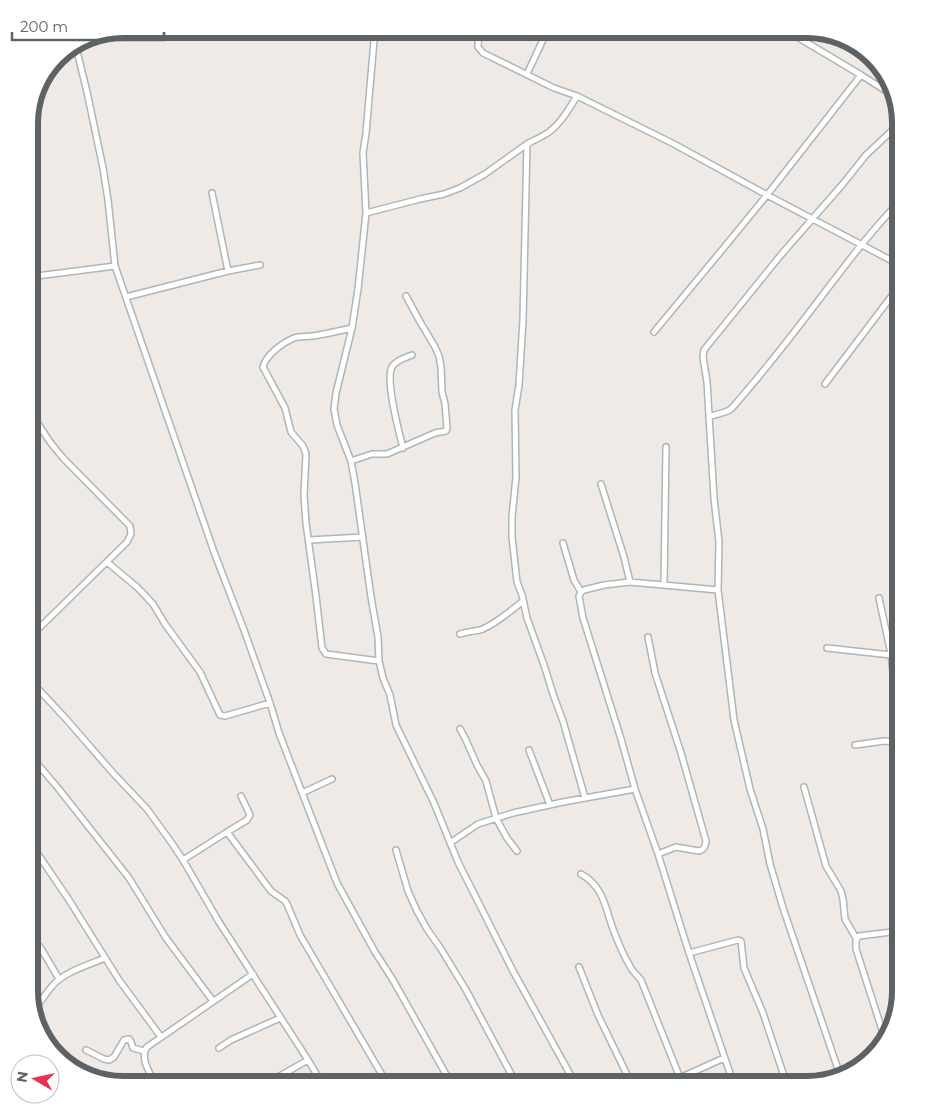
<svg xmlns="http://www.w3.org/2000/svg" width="929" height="1114" font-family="Montserrat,sans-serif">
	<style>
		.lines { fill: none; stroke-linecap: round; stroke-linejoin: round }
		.street-casing { stroke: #b0b5b7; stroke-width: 8 }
		.street { stroke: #fff; stroke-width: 5 }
		.rim { fill: none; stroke: #5d6365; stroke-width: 6 }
	</style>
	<rect width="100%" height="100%" fill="#efeae5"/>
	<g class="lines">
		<g class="street-casing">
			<path id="street" d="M375,29L366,133L363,153L366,213L358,289L352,328L336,393L334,409L337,425L351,461L355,483L371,597L378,637L379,661L383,678L390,695L396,725L434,803L458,862L513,971L576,1085
				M479,29L478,47L483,53L554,88L577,96L674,144L767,195L861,75L784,29
				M76,47L87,92L103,168L108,200L115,266L214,552L244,630L270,703L279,733L337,883L375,952L393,980L452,1085
				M527,74L548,29
				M861,75L891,94
				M577,96C569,109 561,123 549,132C542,137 534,140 527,144L523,320L519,385L515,410L516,477L512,517V537L517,582L522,595L527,618L544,665L554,697L563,721L585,798
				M212,193L228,271
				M366,213L420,199L444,194L460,188L485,174L527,144
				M29,277L115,266
				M126,297L228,271L260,265
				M352,328C339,331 326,334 313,336C307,337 300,336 294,338C282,343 266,355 263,367L285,408L291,432L303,446L306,454L304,495L306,523L316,596L322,648L326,654L379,661
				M654,332L717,256L767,195L900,265
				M825,384L900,285
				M709,417C717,413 726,414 732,408C762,374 790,338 818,301C844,267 870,232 900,201
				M403,448C399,432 385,380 392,367C396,360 405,358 412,355
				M351,461L372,454H387L435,433L446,431L447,428L445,404L442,392L441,367L439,356L435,347L419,320L406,296
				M601,484L624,557L630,582
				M309,540L363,537
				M563,543L574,580L581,592
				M107,562L138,588L153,604L165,624L200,672L220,715L225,716L270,703
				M664,585L666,447
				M718,590L630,582L604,585L584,590L581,592L579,596L583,618L621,739L635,789L658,854L689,953L734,1085
				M879,598L891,654L894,681L900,709
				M460,634C467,632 473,631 480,630C493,626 512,610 523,601
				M648,637L655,673L681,753L706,841C705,846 705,849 699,851L676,847L658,854
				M29,638L127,542L131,534L130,526L63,458L50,442L29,410
				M827,648L900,656
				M29,679L67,720L113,773L147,809L171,842L183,860L219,922L308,1060L264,1085
				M460,729L465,738L477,765L486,781L496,818L507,838L517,851
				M855,745L884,741L900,742
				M529,750L550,805
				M29,754L58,788L129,878L166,938L213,1001
				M804,787L826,866L841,891L843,899L845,919L856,938
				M302,793L332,779
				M227,832L247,820L250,815L241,796
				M29,841L69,900L119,980L161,1037
				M450,843L478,824L513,813L563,802L635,789
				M396,850L408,891L417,911L427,929L441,949L466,990L517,1085
				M183,860L227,832L271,891L285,901L287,904L300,935L388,1085
				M581,874C604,887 605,907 613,929C617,940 625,958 631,968C633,972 638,976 641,980L680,1078
				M29,932L42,950L59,979
				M689,953L738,940L741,941L744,968L763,1013L787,1085
				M579,967L598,1015L632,1085
				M34,1009C42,1001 47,991 54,984C67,971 88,965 105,958
				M885,1039L856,949C856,943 855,939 859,936L900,931
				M219,1048L231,1040L280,1018
				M86,1050L104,1059L109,1060L114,1057L124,1040L129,1039L131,1042L133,1048L144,1051
				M308,1060L323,1085
				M840,1075L783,908L770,864L763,829L750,789L734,720L718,590L719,542L714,498L707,382L703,357L704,350L708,345L780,256L842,185L866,155L900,123
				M156,1085C151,1075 139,1058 147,1047L253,974
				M664,1085L724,1058"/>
		</g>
		<use href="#street" class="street"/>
	</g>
	<path d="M0 0H929V1114H0ZM123 38H807A85 85 0 0 1 892 123V991A85 85 0 0 1 807 1076H123A85 85 0 0 1 38 991V123A85 85 0 0 1 123 38Z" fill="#fff" fill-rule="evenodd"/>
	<path class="rim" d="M123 38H807A85 85 0 0 1 892 123V991A85 85 0 0 1 807 1076H123A85 85 0 0 1 38 991V123A85 85 0 0 1 123 38Z"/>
	<g transform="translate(35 1079) rotate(279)"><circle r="24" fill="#ffffff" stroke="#bec1c1"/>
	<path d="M0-4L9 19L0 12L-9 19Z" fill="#e93154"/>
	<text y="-8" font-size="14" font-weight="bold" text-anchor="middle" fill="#5d6365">N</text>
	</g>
	<path d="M12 32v8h152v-8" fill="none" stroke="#5d6365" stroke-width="2.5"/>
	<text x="20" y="32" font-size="15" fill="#5d6365" stroke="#ffffff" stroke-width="4" paint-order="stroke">200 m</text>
</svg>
